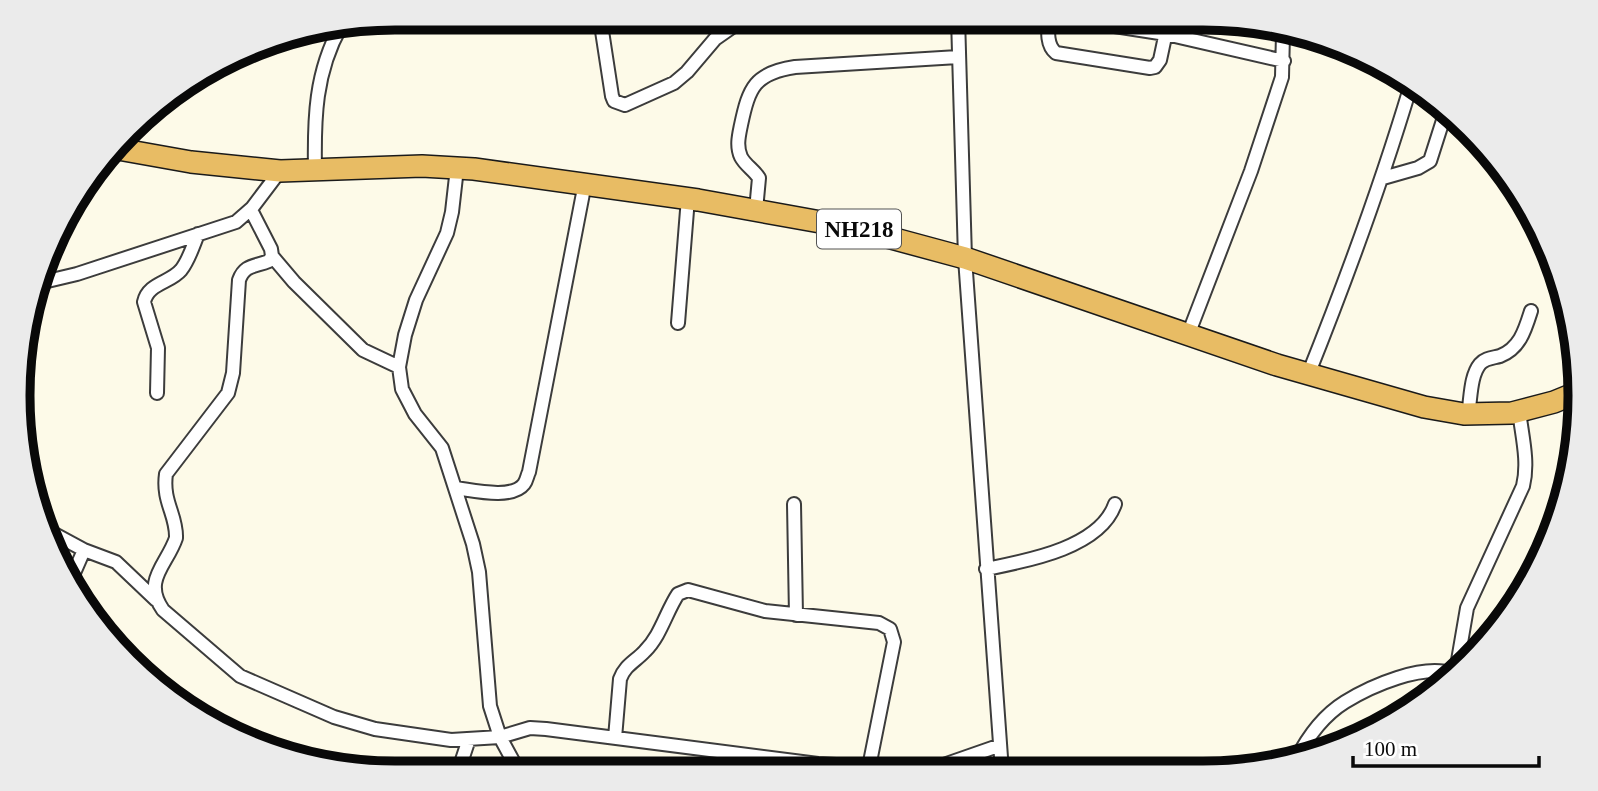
<svg xmlns="http://www.w3.org/2000/svg" width="1598" height="791" font-family="'Times New Roman',serif">
	<style>
		.lines { fill: none; stroke-linecap: round; stroke-linejoin: round }
		.minor-casing { stroke: #3c3c3c; stroke-width: 16 }
		.trunk-casing { stroke: #1a1a1a; stroke-width: 24 }
		.minor { stroke: #fff; stroke-width: 12 }
		.trunk { stroke: #e8bc64; stroke-width: 21 }
		.labels { text-anchor: middle; dominant-baseline: central; stroke-width: 7; stroke-linejoin: round; paint-order: stroke }
		.shield { fill: #fff; stroke: #535353; stroke-width: 2 }
		.shield-label { font-size: 23px; font-weight: bold; fill: #090909 }
		.rim { fill: none; stroke: #090909; stroke-width: 9 }
	</style>
	<rect width="100%" height="100%" fill="#fdfae8"/>
	<g class="lines">
		<g class="minor-casing">
			<path id="minor" d="M600,18L612,96L614,101L625,105L674,83L687,72L715,39L745,18
				M958,18L965,258L1002,771
				M1049,18C1048,30 1046,45 1056,53L1150,68L1155,67L1160,60L1169,18
				M1063,18L1166,34L1284,61
				M457,168L452,212L447,233L416,300L405,335L399,367L402,389L415,414L442,448L473,544L479,572L490,706L500,737L519,772
				M315,171C314,119 315,72 341,26
				M1383,178L1418,168L1430,161L1445,114
				M251,210L271,249L272,256L269,261C255,267 245,264 239,280L233,373L228,393L166,474C162,502 177,515 176,538C167,565 142,580 163,610L240,676L334,717L375,729L451,740L500,737L530,728L546,729L818,764L908,769L935,768L998,746
				M756,210L759,178C754,170 745,165 741,157C736,146 739,135 741,125C749,87 755,73 795,67L958,57
				M272,256L294,282L363,350L399,367
				M39,283L77,274L236,222L252,208L280,171
				M678,323L688,198
				M1188,335L1251,171L1282,77L1283,33
				M1308,375C1346,280 1381,185 1410,88
				M157,393L158,348L144,302C148,283 170,283 181,270C189,260 193,246 198,234
				M1468,414C1471,399 1470,376 1480,364C1485,358 1493,358 1500,356C1520,348 1525,330 1531,311
				M455,488C472,490 512,500 524,484C527,480 527,476 529,472L585,183
				M794,504L796,615
				M47,530L84,550L116,562L156,600
				M986,569C1026,561 1100,548 1115,504
				M70,582L84,550
				M1456,672L1467,608L1523,486C1529,462 1522,436 1519,411
				M615,738L620,679C625,665 636,661 645,651C661,635 666,612 678,594L688,590L765,611L879,623L890,629L894,642L869,767
				M1296,760C1307,738 1324,715 1345,702C1371,686 1423,663 1453,674
				M458,772L469,739"/>
		</g>
		<g class="trunk-casing">
			<path id="trunk" d="M118,149L191,162L280,171L422,166L474,169L698,200L854,228L965,258L1277,365L1424,407L1464,414L1512,413L1554,402L1576,393"/>
		</g>
		<use href="#minor" class="minor"/>
		<use href="#trunk" class="trunk"/>
	</g>
	<g class="labels">
		<rect class="shield" x="817" y="209.5" width="84" height="39" rx="5"/>
		<g class="shield-label">
			<text x="859" y="229">NH218</text>
		</g>
	</g>
	<path d="M0 0H1598V791H0ZM395 30H1203A365 365 0 0 1 1568 395V396A365 365 0 0 1 1203 761H395A365 365 0 0 1 30 396V395A365 365 0 0 1 395 30Z" fill="#ebebeb" fill-rule="evenodd"/>
	<path class="rim" d="M395 30H1203A365 365 0 0 1 1568 395V396A365 365 0 0 1 1203 761H395A365 365 0 0 1 30 396V395A365 365 0 0 1 395 30Z"/>
	<path d="M1353 756v10h186v-10" fill="none" stroke="#090909" stroke-width="3.5"/>
	<text x="1364" y="756" font-size="21" fill="#090909" stroke="#ffffff" stroke-width="5" paint-order="stroke">100 m</text>
</svg>
